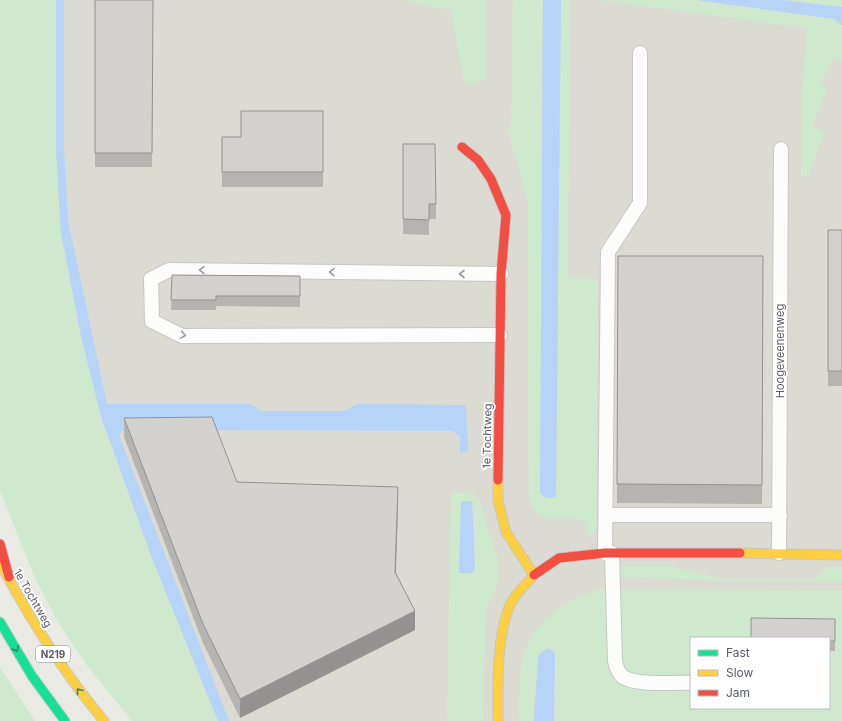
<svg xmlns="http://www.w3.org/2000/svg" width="842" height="721" font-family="Inter,sans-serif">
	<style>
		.industrial { fill: #dbdbd4; fill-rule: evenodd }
		.green { fill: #cfe9cf; fill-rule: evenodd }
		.water { fill: #b5d4f7 }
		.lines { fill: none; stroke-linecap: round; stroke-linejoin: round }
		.lane-casing { stroke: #c6c8c6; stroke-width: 16 }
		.fast-casing { stroke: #c6c7c6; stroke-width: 11 }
		.slow-casing { stroke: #c6c7c6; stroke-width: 11 }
		.jam-casing { stroke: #c6c7c6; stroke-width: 11 }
		.lane { stroke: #fcfcfb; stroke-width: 14 }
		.fast { stroke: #16e098; stroke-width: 9 }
		.slow { stroke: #ffcf43; stroke-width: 9 }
		.jam { stroke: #f24e42; stroke-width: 9 }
		.wall { fill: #b5b4b1 }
		.shaded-wall { fill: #939290 }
		.building { fill: #d2d1ce; stroke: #939290 }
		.oneway { stroke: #9a9ca0 }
		.oneway2 { stroke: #487d70 }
		.labels { text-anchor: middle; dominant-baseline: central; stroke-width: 3.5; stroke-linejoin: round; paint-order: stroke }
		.shield { fill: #fff; stroke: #8b8d92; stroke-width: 1 }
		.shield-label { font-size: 10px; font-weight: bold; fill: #595c63 }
		.street-label { font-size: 11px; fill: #595c63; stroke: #fff }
	</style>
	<rect width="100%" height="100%" fill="#eaeae4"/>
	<path class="industrial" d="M0,0H740L842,13V721H189ZM691,638H829V708H691Z"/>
	<path class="green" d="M0,0H56V150L61,233L81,337L101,417L152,558L218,721H132L88,667L59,624L34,576L0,491Z
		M403,0H486V79L474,83H466L463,78L451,10Z
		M513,0H543L540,493L545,497H555L556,493L561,0H570L568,278L598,279L596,529L589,536C585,504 558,525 541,515C535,511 532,505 529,500L528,202C523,177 513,153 508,128L511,127Z
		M599,0H696L834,19L842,25V62L834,57L821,82L827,89L812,126L824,132L808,177L801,176L802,92L807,28Z
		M784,0H842V7Z
		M451,491L475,495L482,504L487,528L497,555L499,578L486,611L483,721H447Z
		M622,566H671L724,579H815L827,567H842V581H724L617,577V572Z
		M603,589L842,590V721H554L555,655L534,703V721H519C520,701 518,677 523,657C534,620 567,597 603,589ZM691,638H829V708H691Z
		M0,667L35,721H0Z"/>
	<path class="water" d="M56,0H64V148L68,221L107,404H251L261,411H344L357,404L466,405L468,451L460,453V436L452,431L123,430L119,435L229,721H218L152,558L101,417L81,337L61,233L56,150Z
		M543,0H561L556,493L555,497C548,499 545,498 540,493Z
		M696,0H784L842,7V25L834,19Z
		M461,501H472L475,569L472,573H459Z
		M547,648L552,650L555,655L554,721H534L538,656Z"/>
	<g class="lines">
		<g class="lane-casing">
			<path id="lane" d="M500,335L182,336L152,321L151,279L169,270L501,274
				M606,515H780
				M605,553L608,252L640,203V53
				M612,553L615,661C616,666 618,673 623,677C638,686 673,682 691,683
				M779,553L781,149"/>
		</g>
		<g class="fast-casing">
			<path id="fast" d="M0,622L32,676L65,721"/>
		</g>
		<g class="slow-casing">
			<path id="slow" d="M740,553L842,555
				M0,563C30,619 63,672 104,721
				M498,721C498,686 496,644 508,610C512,597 525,585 534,575L506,532L498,501V480"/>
		</g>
		<g class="jam-casing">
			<path id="jam" d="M462,147L478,160L491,179L506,215L501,274L498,480
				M0,544L9,577
				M534,575L559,558L605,553H740"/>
		</g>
		<use href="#lane" class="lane"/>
		<use href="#fast" class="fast"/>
		<use href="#slow" class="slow"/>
		<use href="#jam" class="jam"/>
	</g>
	<path class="wall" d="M95,0H153L152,167H95Z
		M323,111V187H222V137H241Z
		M403,144L436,204V219H429V235L403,234Z
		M828,230H842V386H828Z
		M618,256H763L762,504L617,503Z
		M172,275L300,276V307L216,306V310H171Z
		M124,418L237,482L398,506L396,573L415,630L240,718L203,643L124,437Z
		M835,619V651H829V638Z"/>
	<path class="shaded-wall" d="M398,487V506L395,590V572Z
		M415,611V630L240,718V699Z"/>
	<path class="building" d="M95,0H153L152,153H95Z
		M241,111H323V172H222V137H241Z
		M403,144H435L436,204H429V220L403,219Z
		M828,230H842V371H828Z
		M618,256H763L762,485L617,484Z
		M172,275L300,276V296H216V300H171Z
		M212,417L237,482L398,487L395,572L415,611L240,699L203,624L124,418Z
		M751,618L835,619V641H829V638H751Z"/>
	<defs><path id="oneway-chevron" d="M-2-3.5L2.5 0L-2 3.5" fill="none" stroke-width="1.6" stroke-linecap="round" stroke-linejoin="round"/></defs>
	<g class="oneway">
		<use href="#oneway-chevron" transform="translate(202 270) rotate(-179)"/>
		<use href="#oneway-chevron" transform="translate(332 272) rotate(-179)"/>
		<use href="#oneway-chevron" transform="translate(462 274) rotate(180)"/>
		<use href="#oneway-chevron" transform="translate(183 335) rotate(10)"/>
	</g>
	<g class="oneway2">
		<use href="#oneway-chevron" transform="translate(16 649) rotate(59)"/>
		<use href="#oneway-chevron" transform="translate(79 691) rotate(-128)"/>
	</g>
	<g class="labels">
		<rect class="shield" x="36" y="646" width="34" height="16" rx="3"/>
		<g class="shield-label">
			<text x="53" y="654">N219</text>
		</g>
		<g class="street-label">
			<text transform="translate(780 351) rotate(-90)">Hoogeveenenweg</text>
			<text transform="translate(487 436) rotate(-89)">1e Tochtweg</text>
			<text transform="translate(33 598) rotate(60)">1e Tochtweg</text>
		</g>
	</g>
	<rect x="690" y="637" width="140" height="72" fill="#ffffff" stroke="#bdbec1"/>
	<rect x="698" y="650" width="20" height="6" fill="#16e098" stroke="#bdbec1"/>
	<text x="726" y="657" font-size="12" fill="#595c63">Fast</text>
	<rect x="698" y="670" width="20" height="6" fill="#ffcf43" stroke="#bdbec1"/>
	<text x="726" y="677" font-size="12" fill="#595c63">Slow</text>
	<rect x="698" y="690" width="20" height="6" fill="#f24e42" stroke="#bdbec1"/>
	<text x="726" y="697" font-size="12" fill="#595c63">Jam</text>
</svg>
